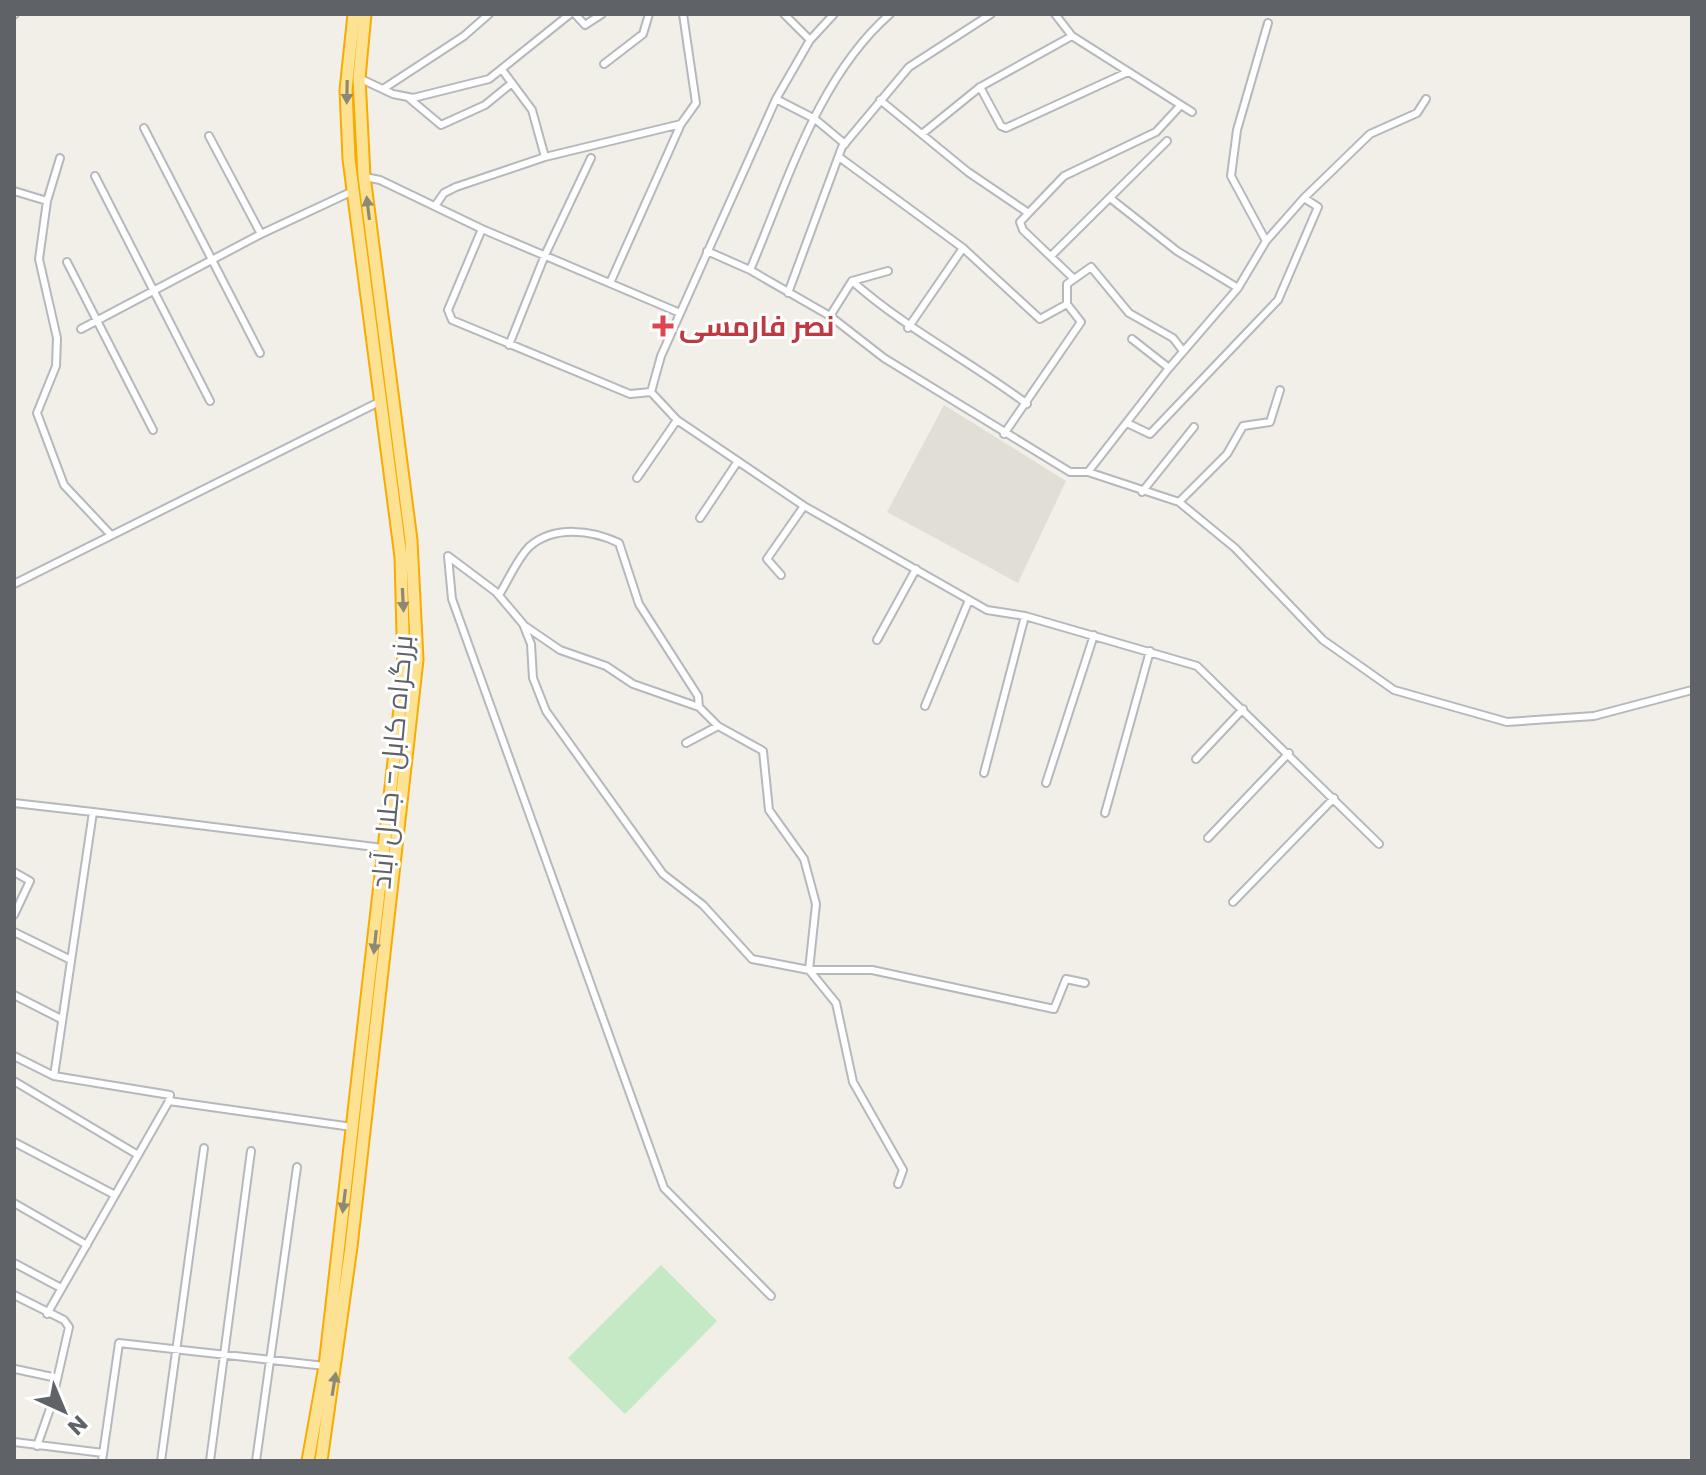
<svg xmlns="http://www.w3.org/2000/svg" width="1706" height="1475" font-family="Poppins,Cairo,sans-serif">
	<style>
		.education { fill: #e1ded6 }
		.green { fill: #c5e8c5 }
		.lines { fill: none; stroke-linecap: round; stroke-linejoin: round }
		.street-casing { stroke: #b5b8bc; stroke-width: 10 }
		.highway-casing { stroke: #f9ab00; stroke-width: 15 }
		.street { stroke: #fff; stroke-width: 6 }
		.highway { stroke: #fde293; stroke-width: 11 }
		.oneway { fill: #8e8975 }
		.health-dot { fill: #e0444e; stroke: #fff; stroke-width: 3 }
		.labels { text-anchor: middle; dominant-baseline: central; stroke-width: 6; stroke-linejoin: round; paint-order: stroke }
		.health-label { font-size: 28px; font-weight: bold; fill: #be3a42; stroke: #fff; text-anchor: start }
		.street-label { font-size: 28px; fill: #5f6368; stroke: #fff }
	</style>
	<rect width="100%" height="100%" fill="#f1efe8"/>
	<path class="education" d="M944,405L1066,481L1018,583L887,512Z"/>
	<path class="green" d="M661,1265L717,1321L625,1414L568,1358Z"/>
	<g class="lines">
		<g class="street-casing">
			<path id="street" d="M575,14L585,25L602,14
				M784,14L810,40
				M834,14L810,40L776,99L661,356L651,392L677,420L804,506L987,610L1025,616L1197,666L1379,844
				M1055,14L1072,36L1192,112
				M14,15L15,14
				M604,64L643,34L649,14
				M503,71L532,110L545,157
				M359,78L393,94L413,98L489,79L570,14
				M980,87L1001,126L1006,128L1128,72
				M383,89L464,36L489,14
				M410,99L441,125L485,105L512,83
				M776,99L815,119L845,144
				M880,100L968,172L1027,212
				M144,128L260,353
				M922,134L980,87L1072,36
				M209,136L261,234
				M839,157L963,248L1040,319L1067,304L1081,322L1004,434
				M60,158L47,201L39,259L57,338L56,366L37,413L64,485L111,535
				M95,176L210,401
				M365,177L380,180L482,229L680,313
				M14,191L47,201
				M1110,198L1177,251L1238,288
				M435,206L444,193L456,187L545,157L681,124
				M482,229L448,310L452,320L630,394L651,392
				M1266,241L1231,176L1237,130L1268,23
				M707,251L750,270L830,316L884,358L1070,472H1088L1179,502L1235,548L1323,640L1394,690L1507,722L1594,716L1692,690
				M1052,255L1167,141
				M67,262L153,430
				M750,270C787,184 817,78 890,14
				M1072,277L1023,230L1020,222L1064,176L1156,132L1180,106
				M852,281C906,329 970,361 1027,404
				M610,283L681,124L696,103L683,14
				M788,293L842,147L909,67L991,14
				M1067,304V284L1091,267L1129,313L1173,338L1183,351
				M830,316L852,281L888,271
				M908,328L963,248
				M81,329L261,234L353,191
				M1132,339L1169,368
				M509,345L545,255L591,158
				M1127,423L1150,434L1278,300L1318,207L1304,198
				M1088,472L1169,368L1238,288L1266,241L1304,198L1370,134L1417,113L1426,99
				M637,478L677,420
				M1142,492L1194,427
				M1179,502L1227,454L1243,426L1270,422L1280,390
				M700,518L738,461
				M781,575L767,559L804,506
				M14,584L381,401
				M499,595C508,581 517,559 529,547C554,525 592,530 619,543L639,604L698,696L699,707
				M525,626L560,650L606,666L633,684L699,707L718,726
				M877,640L916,569
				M925,706L969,600
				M686,743L718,726L763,751L769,810L804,859L816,904L809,970H872L1054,1009L1066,979L1085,983
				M1196,759L1243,709
				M984,773L1025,616
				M1046,783L1094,635
				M14,803L93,812L54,1076L170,1095L169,1101
				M93,812L383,848
				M1105,813L1150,651
				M1208,838L1289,753
				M14,872L30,881L14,915
				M1233,902L1334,798
				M14,932L71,960
				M14,995L61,1019
				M14,1056L54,1076
				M14,1081L138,1155
				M14,1142L115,1195
				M14,1203L87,1245
				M14,1263L61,1288
				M14,1295L64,1320L69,1327L51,1406L37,1446
				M771,1296L664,1188L452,599L448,556L496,592L523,624L531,644L533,678L546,711L663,874L703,905L752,959L809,970L836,1003L853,1082L903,1170L898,1184
				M47,1314L169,1101L352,1127
				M15,1369L57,1378
				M14,1442L103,1453
				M102,1461L119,1343L325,1366
				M161,1461L204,1148
				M210,1461L251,1151
				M256,1461L297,1167"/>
		</g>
		<g class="highway-casing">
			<path id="highway" d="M308,1461L325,1366L404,673L401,557L349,159L346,90L354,14
				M321,1461L351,1247L417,660L411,540L364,176L359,78L365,14"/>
		</g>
		<use href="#street" class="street"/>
		<use href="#highway" class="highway"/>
	</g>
	<defs><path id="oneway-solid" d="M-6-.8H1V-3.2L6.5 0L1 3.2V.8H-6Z" transform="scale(2)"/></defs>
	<g class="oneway">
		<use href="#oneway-solid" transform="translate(347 92) rotate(91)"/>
		<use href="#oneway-solid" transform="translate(368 208) rotate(-97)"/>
		<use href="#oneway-solid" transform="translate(403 600) rotate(87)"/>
		<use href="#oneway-solid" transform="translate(375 942) rotate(96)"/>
		<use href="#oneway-solid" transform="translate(344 1201) rotate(97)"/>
		<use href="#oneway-solid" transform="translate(334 1384) rotate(-81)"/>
	</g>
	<path class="health-dot" d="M659 314h8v8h8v8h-8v8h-8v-8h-8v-8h8z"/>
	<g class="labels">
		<g class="health-label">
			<text x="679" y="326">نصر فارمسی</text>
		</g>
		<g class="street-label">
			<text transform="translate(392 762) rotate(-85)">بزرگراه کابل- جلال آباد</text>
		</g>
	</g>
	<rect width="1706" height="1475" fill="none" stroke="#5f6368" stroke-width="32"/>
	<g transform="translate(64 1411) rotate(136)" stroke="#ffffff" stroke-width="6" paint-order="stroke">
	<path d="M0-6L14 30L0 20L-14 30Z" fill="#5f6368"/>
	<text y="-12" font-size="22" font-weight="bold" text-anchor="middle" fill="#5f6368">N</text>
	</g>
</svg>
